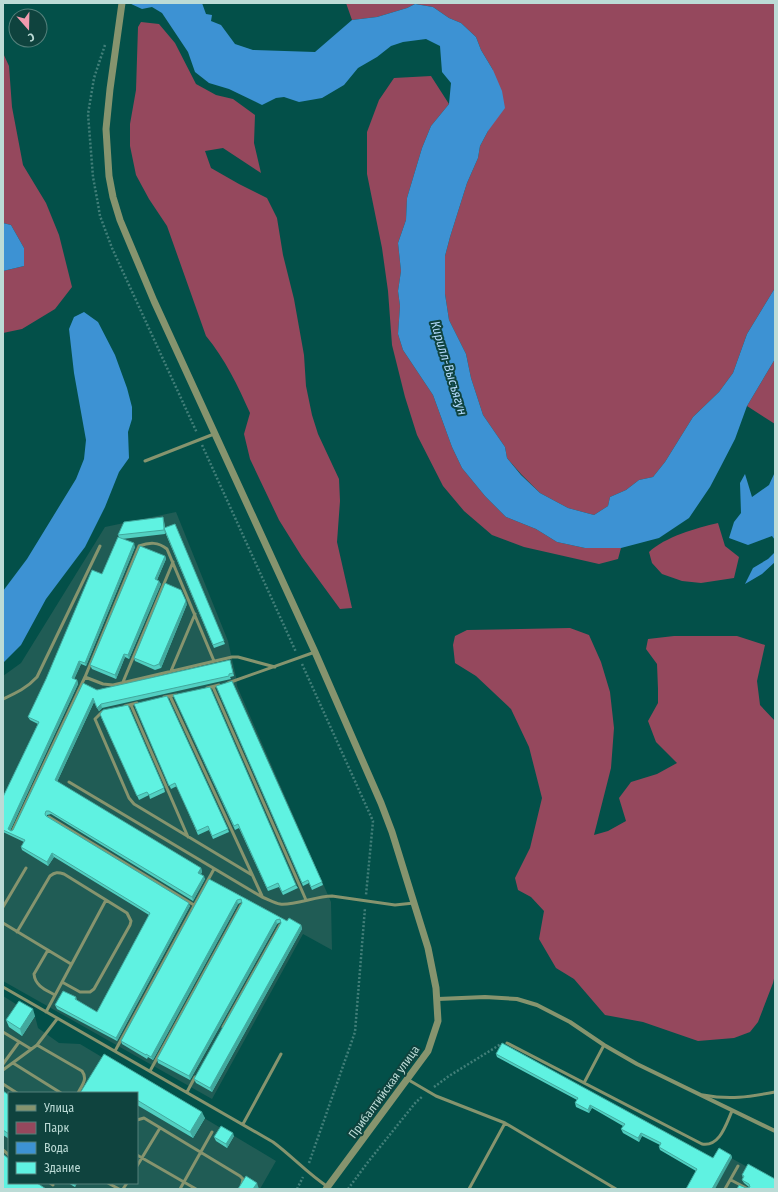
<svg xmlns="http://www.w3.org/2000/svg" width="778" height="1192" font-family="'Fira Sans Condensed',sans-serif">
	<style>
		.built { fill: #205c55; fill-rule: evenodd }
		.green { fill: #95485d }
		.water { fill: #3d92d3 }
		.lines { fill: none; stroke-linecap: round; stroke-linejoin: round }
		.path { stroke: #427f79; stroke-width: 2.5; stroke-dasharray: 2 2; stroke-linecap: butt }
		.service { stroke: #86946e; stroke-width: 3 }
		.minor { stroke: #86946e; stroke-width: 4 }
		.tertiary { stroke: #86946e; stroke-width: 7 }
		.wall { fill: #52d0c2 }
		.shaded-wall { fill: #42a99e }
		.building { fill: #5ff2e1; stroke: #42a99e }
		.labels { text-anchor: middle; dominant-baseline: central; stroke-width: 4; stroke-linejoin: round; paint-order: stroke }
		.street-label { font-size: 12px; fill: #bcdbd6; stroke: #0f433e }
		.water-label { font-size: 13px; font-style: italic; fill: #b2d9fb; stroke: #0f433e }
	</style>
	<rect width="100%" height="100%" fill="#035049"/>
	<path class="built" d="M176,512L228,641L236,677L237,686L331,902L332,950L303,934L212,1099L3,981V676L21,663L105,527Z
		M3,996L35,1016L38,1028L59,1043L80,1044L276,1161L260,1189H3ZM9,1093H137V1183H9Z
		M720,1152L775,1182V1189H699Z"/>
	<path class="green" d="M346,3H775V288L747,334L733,373L719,392L693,417L665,462L653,477L639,480L626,490L610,497L608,506L594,515L568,508L540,493L521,474L507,458L505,447L483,415L471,378L466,354L449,320L445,294V256L450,237L467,183L478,158L480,146L488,131L493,70L481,50L476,37L461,23L449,18L433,7L415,4L407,8L377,17L352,20Z
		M141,22L159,24L175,43L196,84L216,95L233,99L255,115L254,143L261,173L223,148L205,151L211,168L239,184L267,198L277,218L283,255L294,299L304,355L306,386L312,415L318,434L339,479L340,501L337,542L352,608L340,609L302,557L279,520L250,459L244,434L250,413C238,386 225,359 206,336L167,226L149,199L136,175L130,146V124L136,90L138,27Z
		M3,53L9,66L12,107L23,165L46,203L59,235L72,287L55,309L22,329L3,333V271L24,266V248L11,225L3,223Z
		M431,76L449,104L431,126L422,148L407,198L406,220L398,243L401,271L398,291L400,306L398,334L403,350L433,395L452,447L462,468L485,496L506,517L536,529L557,542L585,548H621L618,559L599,564L524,547L492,535L464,511L443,486L417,435L405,397L392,345L388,291L382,248L367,174V132L379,100L394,78Z
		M775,359V424L747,406Z
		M718,523L725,546L739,557L734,578L701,583L682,581L662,574L652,563L649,552C665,537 696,528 718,523Z
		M570,628L589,635L601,662L610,692L614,728L611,768L594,835L608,831L626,821L619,798L631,782L657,774L677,763L656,742L648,721L658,703V689L657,664L646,649L648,639L674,636H737L765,645L757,681L760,705L775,721V974L773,983L758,1022L750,1032L734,1038L698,1041L643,1022L605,1015L574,979L556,968L539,939L544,911L531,897L518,890L515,878L530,848L542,798L529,747L511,709L476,676L455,663L453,645L455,636L467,630Z"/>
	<path class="water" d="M129,3H202L206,14L212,15L211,21L221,25L235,44L253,50L315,52L352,20L377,17L407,8L415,4L433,7L449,18L461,23L476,37L481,50L493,70L502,91L505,108L488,131L480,146L478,158L467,183L450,237L445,256V294L449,320L466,354L471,378L483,415L505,447L507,458L521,475L540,493L568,508L594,515L608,506L610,497L626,490L639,480L653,477L665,462L693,417L719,392L733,373L747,334L775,288V359L747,406L735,439L720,468L710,487L689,518L659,538L621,548H585L557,542L536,529L506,517L485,496L462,468L452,447L433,395L403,350L398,334L400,306L398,291L401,271L398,243L406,220L407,198L422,148L431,126L449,104L451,83L442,72L440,46L426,39L403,42L391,46L377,57L358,68L344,85L322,98L299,102L284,97L276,98L262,105L229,89L209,83L195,72L188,52L162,13L152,7L142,9Z
		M3,223L11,225L24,248V266L3,271Z
		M84,312L98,322L115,355L127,388L132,407V419L128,432L129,458L119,472L105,507L85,547L46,599L21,645L3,663V591L27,559L76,479L84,459L86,440L74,373L69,329L74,317Z
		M775,472V540L772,536L748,545L729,538L734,522L741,513L740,483L745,474L752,497L769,485Z
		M775,552V562L762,574L745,584L753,568L768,559Z"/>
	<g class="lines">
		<path class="path" d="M105,45L94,78L88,114L93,177L98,204L100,216L112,248L197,433
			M202,445L296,652
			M302,664L373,821L366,895
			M434,1087L449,1076L501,1044
			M309,1163L355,1032L365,908
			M297,1189L303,1177
			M348,1189L368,1162L416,1102L423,1096"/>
		<path class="service" d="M145,461L214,434
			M171,671L195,614
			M85,677L103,684L113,685L232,657H238L275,667
			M123,682L173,562
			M228,683L315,652
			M213,687L306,900
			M207,688L219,685
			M170,696L262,896
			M164,697L176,695
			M3,699C16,693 27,688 37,677L100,546
			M131,705L188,837
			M125,706L137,703
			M102,712L95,719L129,798L134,804L252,875
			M69,782L262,897C268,899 274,903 280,904C292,906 317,896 332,896L395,905L414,903
			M49,817L194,905
			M12,832L85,677L139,546C150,542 158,542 167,549L214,661
			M3,907L26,868
			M3,923L71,964
			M17,932L50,876C55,872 58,872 64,874L127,913L131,921L130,925L94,989L90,992H80L62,982
			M48,950L34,974C35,986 46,990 55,995
			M3,987L273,1142C292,1156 308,1174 328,1187
			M46,1012L106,900
			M223,1027L280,925
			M3,1032L31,1049
			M507,1043L702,1144C720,1147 726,1124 732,1111
			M37,1045L82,1071C88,1079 82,1085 78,1093
			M115,1051L214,869
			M13,1063L61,1093
			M3,1064L19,1042
			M3,1070L37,1045L57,1019
			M150,1071L241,905
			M407,1079L436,1096L505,1123L616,1189
			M584,1083L604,1045
			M3,1084L17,1093
			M187,1092L195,1077
			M703,1095C730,1100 748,1097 775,1092
			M137,1120L144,1118L240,1176L243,1179L241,1189
			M243,1124L281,1054
			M3,1150L9,1155
			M137,1155L196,1189
			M137,1166L160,1128
			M731,1180L748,1189
			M50,1183L53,1185
			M108,1183L119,1189
			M123,1189L127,1183
			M180,1189L212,1132
			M469,1189L505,1123
			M725,1189L738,1166"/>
		<path class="minor" d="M438,999L485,997L517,999L537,1005L570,1022L604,1045L637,1064L775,1131"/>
		<path class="tertiary" d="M122,3L110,89L106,129L109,176L113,197L120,220L154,301L315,652L381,803L392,832L414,903L428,948L436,988L438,1021L428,1051L326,1189"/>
	</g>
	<path class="wall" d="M164,521L165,528L175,524L225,644L214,648L165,532V534L122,539L135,547L86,666L81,664L74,679L77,680L78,684L10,831H11L13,830L97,690L230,660L234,676L230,677L231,679L102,708L99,711L94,702L57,782L201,868L202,872L201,874L205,879L193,901L51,814L47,815V816L190,906L117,1041L57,1009L55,1005L76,997L77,1001L97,1012L149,915L54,857L48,866L22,850L21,847L24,842L3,832V797L38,724L30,720L28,717L102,574L119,537L118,535Z
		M165,556L166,559L157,580L161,584L129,659L125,657L116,679L92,669L90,665Z
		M187,604L161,668L155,670L135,661L134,658Z
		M217,689L322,882L323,885L312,890L309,883L303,886Z
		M173,695L296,885L298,888L283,895L279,887L268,891L239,828L235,830Z
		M135,707L228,829L229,832L213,839L209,830L198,835L177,786L171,789Z
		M101,717L164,788L165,792L150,799L149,795L139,800Z
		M209,879L287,921L301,925L302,929L212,1092L196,1083L194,1079L281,923V922L277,924L190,1080L158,1063L157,1059L242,903V902L238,904L153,1060L148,1057L147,1059L122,1044L121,1041Z
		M35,1016L22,1036L9,1027L6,1020Z
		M104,1054L205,1118L193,1138L137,1105V1093Z
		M496,1054L713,1158L731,1155L732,1158L696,1171L660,1150L659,1147L660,1145L642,1136L639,1142L623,1133L621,1129L623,1126L592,1108L589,1113L576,1107L575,1103L577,1100L497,1057Z
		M3,1091L9,1095V1139L3,1135Z
		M234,1136L227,1148L216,1141L214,1137Z
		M742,1175L775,1179L746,1188L749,1187L744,1183L742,1180L743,1178Z
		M68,1183H77L75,1187Z"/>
	<path class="shaded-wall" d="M163,517L164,521L165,534L164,530Z
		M134,543L135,547L86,666L85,663Z
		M165,556L166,559L156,582L155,579Z
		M159,581L161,584L129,659L128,655Z
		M186,601L187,604L161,668L159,664Z
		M124,654L125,657L116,679L115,675Z
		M79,661L81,664L73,682L72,678Z
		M77,680L78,684L9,833L8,829Z
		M93,698L94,702L56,784L55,780Z
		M101,704L102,708L99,711L97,708Z
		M52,853L54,857L48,866L47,862Z
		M201,868L202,872L199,876L198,873Z
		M204,876L205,879L193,901L192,897Z
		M237,900L238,904L153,1060L151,1057Z
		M189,903L190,906L117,1041L116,1038Z
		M276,920L277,924L190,1080L189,1076Z
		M301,925L302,929L212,1092L210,1088Z
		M33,1009L35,1016L22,1036L20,1029Z
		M590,1105L592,1108L589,1113L588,1110Z
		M202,1112L205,1118L193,1138L190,1132Z
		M233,1133L234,1136L227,1148L226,1144Z
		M641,1133L642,1136L639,1142L638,1138Z
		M731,1155L732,1158L715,1189H712Z
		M74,1183H77L75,1187Z
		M257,1183L259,1189H253Z"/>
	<path class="building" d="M163,517L164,528L175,524L224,641L213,645L164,528V530L118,535L124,522Z
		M118,537L134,543L85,663L79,661L72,678L77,680L8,829L11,831L13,830L83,683L97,690L230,660L233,673L229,674V676L101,704L97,708L93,698L55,780L201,868L198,873L204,876L192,897L49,811H46L45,814L46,816L189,903L116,1038L55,1005L63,991L76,997L75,999L97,1012L150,913L52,853L47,862L21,847L25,840L3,830V797L39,722L28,717L46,679L92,570L102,574Z
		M140,546L165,556L155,579L159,581L128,655L124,654L115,675L90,665Z
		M165,583L181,590L186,601L159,664L154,666L134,658Z
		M232,681L322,882L311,887L308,880L302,883L216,686Z
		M210,687L296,885L282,892L278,883L267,888L238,824L234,826L173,695Z
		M167,696L228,829L212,836L208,826L197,831L175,783L169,786L134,704Z
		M128,705L164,788L149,795L147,792L137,796L100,714L103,710Z
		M209,879L287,921L289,918L301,925L210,1088L194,1079L281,923L280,919L276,920L189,1076L157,1059L242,903L241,899L237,900L151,1057L146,1054V1055L121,1041Z
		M19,1001L33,1009L20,1029L6,1020Z
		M502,1043L713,1158L719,1148L731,1155L712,1189H686L697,1169L659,1147L661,1143L641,1133L638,1138L621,1129L625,1124L590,1105L588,1110L575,1103L578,1098L496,1054Z
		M104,1054L202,1112L190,1132L137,1100V1093H80Z
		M3,1091L9,1095V1134L3,1130Z
		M221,1126L233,1133L226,1144L214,1137Z
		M3,1154L9,1159V1183H37L46,1189H3Z
		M748,1164L775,1179V1189H737L739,1185L746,1188L750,1187L749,1184L742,1180L744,1176L742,1175Z
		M246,1176L257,1183L253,1189H238Z"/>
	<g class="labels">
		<g class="street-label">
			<text transform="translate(384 1092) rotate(-54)">Прибалтийская улица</text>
		</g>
		<g class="water-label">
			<text transform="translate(449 368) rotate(73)">Кирилл-Высъягун</text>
		</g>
	</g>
	<rect width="778" height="1192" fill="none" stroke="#bcdbd6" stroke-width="8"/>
	<rect x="8" y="1092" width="130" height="92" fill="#0f433e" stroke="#54807b"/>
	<rect x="16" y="1105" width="20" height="6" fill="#86946e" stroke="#54807b"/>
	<text x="44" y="1112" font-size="12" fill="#bcdbd6">Улица</text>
	<rect x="16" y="1122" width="20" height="12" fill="#95485d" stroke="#54807b"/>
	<text x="44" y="1132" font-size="12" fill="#bcdbd6">Парк</text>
	<rect x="16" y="1142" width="20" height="12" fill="#3d92d3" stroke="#54807b"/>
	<text x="44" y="1152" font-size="12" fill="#bcdbd6">Вода</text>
	<rect x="16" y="1162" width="20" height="12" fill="#5ff2e1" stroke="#54807b"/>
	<text x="44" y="1172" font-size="12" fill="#bcdbd6">Здание</text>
	<g transform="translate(28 28) rotate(160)"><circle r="19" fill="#0f433e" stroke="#54807b"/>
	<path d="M0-3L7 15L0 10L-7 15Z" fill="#f29aae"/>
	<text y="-6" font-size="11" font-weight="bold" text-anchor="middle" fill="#bcdbd6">С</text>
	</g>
</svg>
